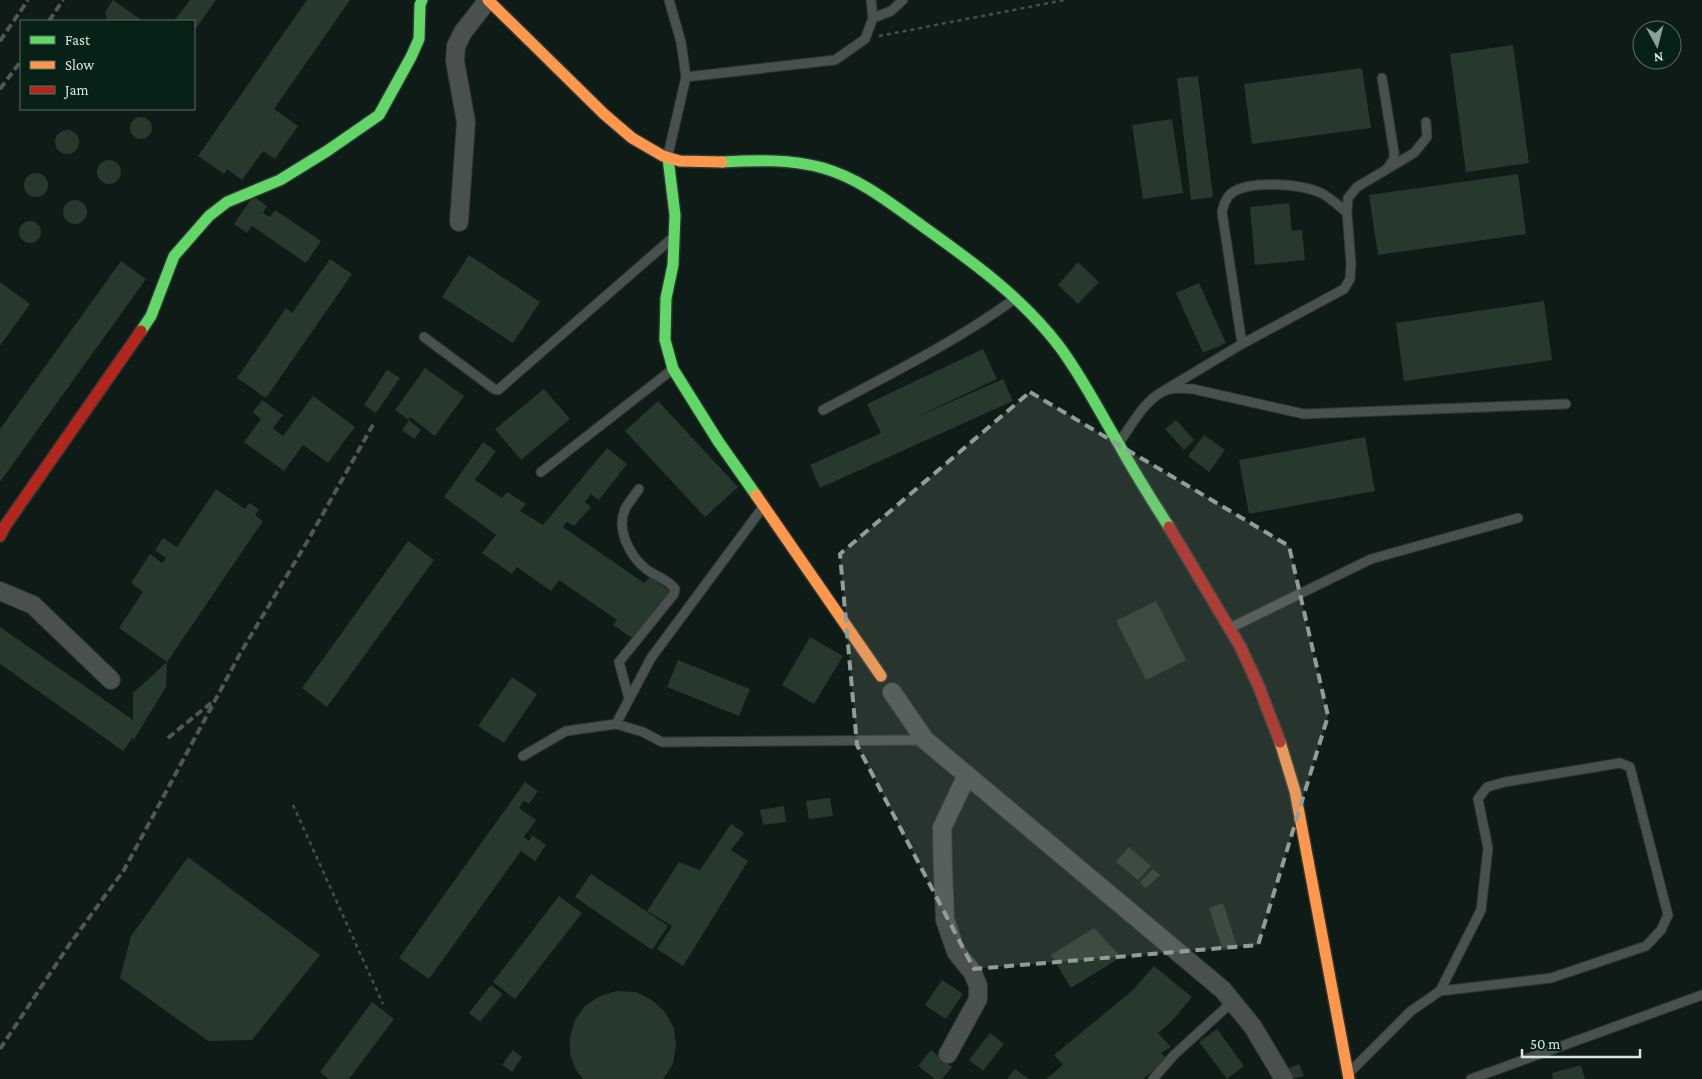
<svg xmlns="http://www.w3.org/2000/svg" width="1702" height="1079" font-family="'Crimson Pro',serif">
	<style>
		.building { fill: #27382c }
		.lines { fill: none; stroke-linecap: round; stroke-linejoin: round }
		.lane-casing { stroke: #2b3631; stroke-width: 11 }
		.street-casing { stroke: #2b3631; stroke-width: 20 }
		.fast-casing { stroke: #2b3631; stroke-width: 14 }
		.slow-casing { stroke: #2b3631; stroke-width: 14 }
		.jam-casing { stroke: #2b3631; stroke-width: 14 }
		.path { stroke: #474e4c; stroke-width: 2.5; stroke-dasharray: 4 4; stroke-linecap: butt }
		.lane { stroke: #49504e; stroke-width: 9 }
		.street { stroke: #49504e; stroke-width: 18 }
		.fast { stroke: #63d668; stroke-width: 11 }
		.slow { stroke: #ff974d; stroke-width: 11 }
		.jam { stroke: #b3261e; stroke-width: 11 }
		.rail { stroke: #505856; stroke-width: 4; stroke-dasharray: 8 4; stroke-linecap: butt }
		.marked { fill: #909e98; fill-opacity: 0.2; stroke: #909e98; stroke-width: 4; stroke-dasharray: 10 6; stroke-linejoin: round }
	</style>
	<rect width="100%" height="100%" fill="#0e1b16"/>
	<path class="building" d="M113,0L143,21H107L105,12Z
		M190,0H216L194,31V21H174Z
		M307,0H350L274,109L298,126L275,159L263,151L242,180L227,169L224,174L198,156Z
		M1513,45L1529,163L1466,172L1450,54Z
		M1362,68L1371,128L1252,144L1244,84Z
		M1198,76L1213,197L1191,200L1177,78Z
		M130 128a11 11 0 1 1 22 0a11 11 0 1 1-22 0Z
		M1172,119L1183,193L1143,199L1132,125Z
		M55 142a12 12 0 1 1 24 0a12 12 0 1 1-24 0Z
		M97 172a12 12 0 1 1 24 0a12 12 0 1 1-24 0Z
		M24 185a12 12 0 1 1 24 0a12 12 0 1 1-24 0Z
		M1518,174L1526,234L1378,255L1369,195Z
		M253,196L267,206L263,213L270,217L275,210L321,241L306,263L252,226L247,233L234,224Z
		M63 212a12 12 0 1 1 24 0a12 12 0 1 1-24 0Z
		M1289,203L1292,231L1302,230L1305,260L1255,265L1250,207Z
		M19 232a11 11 0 1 1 22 0a11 11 0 1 1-22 0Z
		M469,255L540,302L513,343L442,297Z
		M330,259L352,274L266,398L237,378L286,308L292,313Z
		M121,261L146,279L0,482V429Z
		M1078,262L1099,282L1078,304L1058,285Z
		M0,282L30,304L0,346Z
		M1199,283L1226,343L1203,353L1176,293Z
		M1544,301L1552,360L1404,381L1396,323Z
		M983,349L997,379L912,419L1003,379L1013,401L820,488L810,465L881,433L867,404Z
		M425,368L464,396L435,436L410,417L409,420L395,410Z
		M387,370L400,378L376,413L364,405Z
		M544,389L570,419L521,460L495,429Z
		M313,396L355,427L328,463L303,445L284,471L244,442L261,419L253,412L262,400L283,415L273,428L283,436Z
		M658,401L738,487L705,517L625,431Z
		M409,420L421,430L414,439L402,430Z
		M1176,420L1194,440L1184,450L1165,429Z
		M1204,435L1225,450L1209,472L1188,456Z
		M1365,437L1375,491L1249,514L1239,460Z
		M483,442L496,451L475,480L502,498L507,492L526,504L520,511L543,525L607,448L627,464L599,500L591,494L585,502L591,507L574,526L567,522L563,527L644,583L650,577L671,592L635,640L613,625L617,620L559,580L551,591L517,567L512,574L482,553L496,535L444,497Z
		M216,489L245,509L249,503L259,509L255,515L263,521L167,662L119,628L143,592L131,583L150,554L162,563L166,558L155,550L163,538L177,547Z
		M408,541L434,560L327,707L302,688Z
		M1156,601L1186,660L1146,680L1116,621Z
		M0,627L133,720V693L167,662L166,687L133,741V737L123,751L0,664Z
		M810,637L843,656L814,704L782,685Z
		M678,660L750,689L739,716L667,687Z
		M512,677L537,694L504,743L478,726Z
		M525,782L538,791L529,804L524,801L519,808L536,820L524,837L529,841L532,835L546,845L535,861L521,851L429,979L399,958Z
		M830,798L833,816L809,819L806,801Z
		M784,806L786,822L763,825L760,810Z
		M731,824L744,833L731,850L748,861L683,966L657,949L672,926L647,911L679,862L700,870Z
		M1129,847L1151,866L1138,880L1116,862Z
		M188,857L320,955L252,1040L208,1041L120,978L131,936Z
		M1153,869L1160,875L1146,888L1140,882Z
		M591,874L668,926L652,950L575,897Z
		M559,896L582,913L515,999L493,982Z
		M1223,903L1237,946L1223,951L1209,908Z
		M1094,928L1121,957L1071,988L1051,955Z
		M1154,966L1192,997L1171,1022L1158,1033L1171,1047L1161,1053L1168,1059L1143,1079H1046L1063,1065L1054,1055L1133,990Z
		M942,980L963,994L946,1019L925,1005Z
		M491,985L503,994L480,1022L469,1013Z
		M617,991L636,992L652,1000L665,1012L674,1028L676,1046L673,1064L663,1079H583L576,1070L570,1054V1037L575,1020L585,1006L600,996Z
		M372,1002L394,1019L349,1079H329L320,1072Z
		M1217,1029L1244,1066L1227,1079L1199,1042Z
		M990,1033L1004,1044L983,1071L969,1060Z
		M513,1050L522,1057L512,1072L502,1065Z
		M931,1050L952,1067L942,1079H935L918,1066Z
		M1299,1064L1304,1076L1291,1079L1287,1069Z
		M1581,1065L1585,1079H1553L1552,1073Z
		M1015,1069L1029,1079H1007Z"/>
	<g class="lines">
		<g class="lane-casing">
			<path id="lane" d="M873,18L891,11L903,0
				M686,77L835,60L865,39L873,18L871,0
				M1382,78L1394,152V159L1389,166
				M668,155L686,77L681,42L669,0
				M424,337L494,389L498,390L670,240
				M1242,344L1344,289L1350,279L1351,264L1347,213L1348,198L1357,187L1414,153L1427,137L1426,122
				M1165,390L1242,344L1222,212C1224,204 1226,197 1233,192C1252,180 1299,184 1319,192C1330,197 1338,205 1347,213
				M823,410C888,375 954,343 1013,300
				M1121,440C1132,424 1144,402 1162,392C1171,387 1184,388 1193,389L1304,414L1566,404
				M541,472L673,369
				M1232,627L1371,559L1518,518
				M629,699L619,662L674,594L675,589C668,579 655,576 646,569C630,556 616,530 625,509C629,502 634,496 639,489
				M616,724L643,732L662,742L925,740
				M523,756L566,731L616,724L651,658L763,507
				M1351,1071L1411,1011L1440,991L1481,910L1488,848L1478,799L1487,787L1505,782L1620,763L1630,767L1668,915L1661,930L1646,946L1551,978L1440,991
				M1153,1079L1174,1055L1232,1002
				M1471,1079L1702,995"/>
		</g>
		<g class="street-casing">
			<path id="street" d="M459,222L466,122L455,61L456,46L463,32L488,0
				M0,591L33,605L111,680
				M892,692L925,740L1223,990L1253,1027L1284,1079
				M948,1054L978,999V986L973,973L956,952L945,920L943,871L942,828L967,775"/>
		</g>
		<g class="fast-casing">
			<path id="fast" d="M668,158L675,215L673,265L666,298L665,340L673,369L718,441L756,495
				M722,162C756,160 790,159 823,168C861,179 890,203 921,225C970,260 1022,297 1059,346C1083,378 1100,413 1120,446C1135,474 1152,500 1169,527
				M141,331L151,316L174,256L209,216L227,202L280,180L327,151L379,115L411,57L419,39L420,5L422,0"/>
		</g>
		<g class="slow-casing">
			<path id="slow" d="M488,0L604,114L632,138L663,156L680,161L722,162
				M756,495L881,676
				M1280,742L1295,791L1349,1079"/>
		</g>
		<g class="jam-casing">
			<path id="jam" d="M1169,527L1240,646L1259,687L1280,742
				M0,536L5,526L141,331"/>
		</g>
		<path class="path" d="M879,36L1065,0
			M293,805L383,1004"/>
		<use href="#lane" class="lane"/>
		<use href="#street" class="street"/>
		<use href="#fast" class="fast"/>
		<use href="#slow" class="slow"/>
		<use href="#jam" class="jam"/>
		<path class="rail" d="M49,21L63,0
			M0,41L28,0
			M0,89L21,61
			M168,738L211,703
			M0,1049L69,945L124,870L241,652L307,542L374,423"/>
	</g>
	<path class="marked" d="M1030,392L1289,546L1328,716L1258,945L974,969L857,745L840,554Z"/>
	<rect x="20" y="20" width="175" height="90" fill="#082117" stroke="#5a6f67"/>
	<rect x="30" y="36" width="25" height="8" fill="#63d668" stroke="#5a6f67"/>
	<text x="65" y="45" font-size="15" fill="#d6e5de">Fast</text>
	<rect x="30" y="61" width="25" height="8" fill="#ff974d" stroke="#5a6f67"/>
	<text x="65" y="70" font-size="15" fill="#d6e5de">Slow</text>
	<rect x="30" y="86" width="25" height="8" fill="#b3261e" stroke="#5a6f67"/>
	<text x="65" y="95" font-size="15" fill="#d6e5de">Jam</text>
	<g transform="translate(1657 45) rotate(173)"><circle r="24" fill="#082117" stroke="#5a6f67"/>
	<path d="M0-4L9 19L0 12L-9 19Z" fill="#909e98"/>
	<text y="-8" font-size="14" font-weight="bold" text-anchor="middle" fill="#d6e5de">N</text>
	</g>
	<path d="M1522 1049v8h118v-8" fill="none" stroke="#d6e5de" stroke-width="2.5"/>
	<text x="1530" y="1049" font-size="15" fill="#d6e5de" stroke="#082117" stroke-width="4" paint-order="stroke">50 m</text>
</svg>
